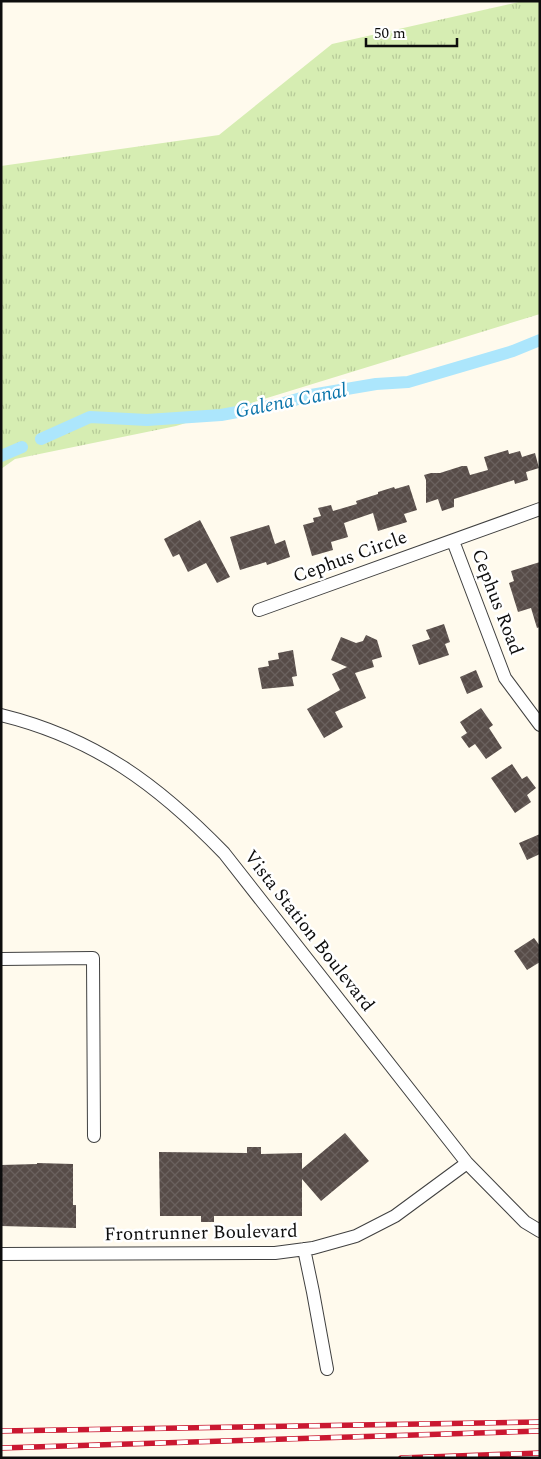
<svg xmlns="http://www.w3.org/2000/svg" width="541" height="1459" font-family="Spectral,serif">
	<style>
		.grass { fill: url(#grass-tufts) }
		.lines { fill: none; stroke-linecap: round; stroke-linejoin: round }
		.canal { stroke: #ace6fc; stroke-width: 12 }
		.building { fill: url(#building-cross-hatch) }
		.minor-casing { stroke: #404040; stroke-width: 14 }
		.minor { stroke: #fff; stroke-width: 12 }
		.rail-casing { stroke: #ca1831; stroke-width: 5.5 }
		.rail { stroke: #fff; stroke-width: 4; stroke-dasharray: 11; stroke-linecap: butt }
		.labels { text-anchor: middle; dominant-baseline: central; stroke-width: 5; stroke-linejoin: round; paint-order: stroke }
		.street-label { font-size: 19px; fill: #0d0d0d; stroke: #fff }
		.water-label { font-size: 20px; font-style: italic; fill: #0a74aa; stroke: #fff }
	</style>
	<defs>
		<pattern id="grass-tufts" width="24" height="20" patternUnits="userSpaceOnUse" patternTransform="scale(1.25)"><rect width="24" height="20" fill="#d6edb2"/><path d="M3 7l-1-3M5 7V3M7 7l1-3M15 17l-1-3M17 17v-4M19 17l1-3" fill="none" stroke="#b6ca98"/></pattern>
		<pattern id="building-cross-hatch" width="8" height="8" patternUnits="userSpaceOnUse" patternTransform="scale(1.25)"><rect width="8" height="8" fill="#574c48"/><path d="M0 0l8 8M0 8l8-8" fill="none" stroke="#6a615e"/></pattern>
	</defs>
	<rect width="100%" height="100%" fill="#fffaed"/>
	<path class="grass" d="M523,1H540V314L176,426L15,459L1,469V166L219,135L332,44Z"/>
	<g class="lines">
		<path class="canal" d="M41,439L90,417L147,420L221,415L281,404L311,395L376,384L408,382L513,351L540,340
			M1,456L22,447"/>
	</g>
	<path class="building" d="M508,450L509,454L520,451L522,457L535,453L539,468L526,472L528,480L515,484L514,480L454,499V507L442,511L438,499L426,503V480L424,475L431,473H440L462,466H467L470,475L488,470L484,457Z
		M409,485L417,510L404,514L407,522L378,531L373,513L344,523L348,537L331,542L333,550L312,556L303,525L314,522L313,518L321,516L318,508L331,505L333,511L357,504L356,501L378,494V492L394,487L395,489Z
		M200,520L230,577L217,583L206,563L188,572L179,554L173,557L164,539Z
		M269,525L275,544L285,540L290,557L267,565L266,562L240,570L230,537Z
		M540,562V627L537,628L531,608L518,612L509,583L514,581L511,571Z
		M444,624L450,642L445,644L449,655L419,665L412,645L430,639L426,630Z
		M366,635L377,640L382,657L372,660L374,667L355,673L366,698L335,712L343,727L324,738L307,709L340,690L332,674L347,667L331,660L341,637L356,643L363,641Z
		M293,650L297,676L292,677L294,686L262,689L258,668L269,666L268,661L279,659L278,653Z
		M476,670L483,687L467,694L460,677Z
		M481,708L493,725L489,728L502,748L486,759L475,744L469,748L461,737L467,733L460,722Z
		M512,764L522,779L527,776L536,788L527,795L531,802L515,813L491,778Z
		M540,834V854L527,860L519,843Z
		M534,938L540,946V962L527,970L514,951Z
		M345,1133L369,1161L321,1201L302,1179V1216H214V1222H201V1216H160L159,1152L247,1153V1147H261V1154L302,1153V1169Z
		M37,1163L73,1164V1205H76V1228L1,1226V1165L37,1164Z"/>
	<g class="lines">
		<g class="minor-casing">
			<path id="minor" d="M453,541L505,678L540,725
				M259,610L540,509
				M1,715C95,738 158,785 224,853L467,1163L525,1222L540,1231
				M1,959L93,958L94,1136
				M304,1249L313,1292L327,1369
				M1,1254L275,1253L313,1248L356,1236L395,1216L467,1163"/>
		</g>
		<use href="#minor" class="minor"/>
		<g class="rail-casing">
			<path id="rail" d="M1,1431L540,1422
				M1,1448L540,1431
				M401,1458L540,1453"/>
		</g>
		<use href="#rail" class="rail"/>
	</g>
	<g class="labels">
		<g class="street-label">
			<text transform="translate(350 557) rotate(-20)">Cephus Circle</text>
			<text transform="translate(497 602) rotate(69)">Cephus Road</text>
			<text transform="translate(309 931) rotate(52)">Vista Station Boulevard</text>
			<text transform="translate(201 1233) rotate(-1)">Frontrunner Boulevard</text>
		</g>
		<g class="water-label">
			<text transform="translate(291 401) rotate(-11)">Galena Canal</text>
		</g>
	</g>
	<rect width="541" height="1459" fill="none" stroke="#0d0d0d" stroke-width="5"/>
	<path d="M366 38v8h91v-8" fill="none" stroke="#0d0d0d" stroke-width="2.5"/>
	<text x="374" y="38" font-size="15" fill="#0d0d0d" stroke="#ffffff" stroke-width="4" paint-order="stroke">50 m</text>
</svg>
